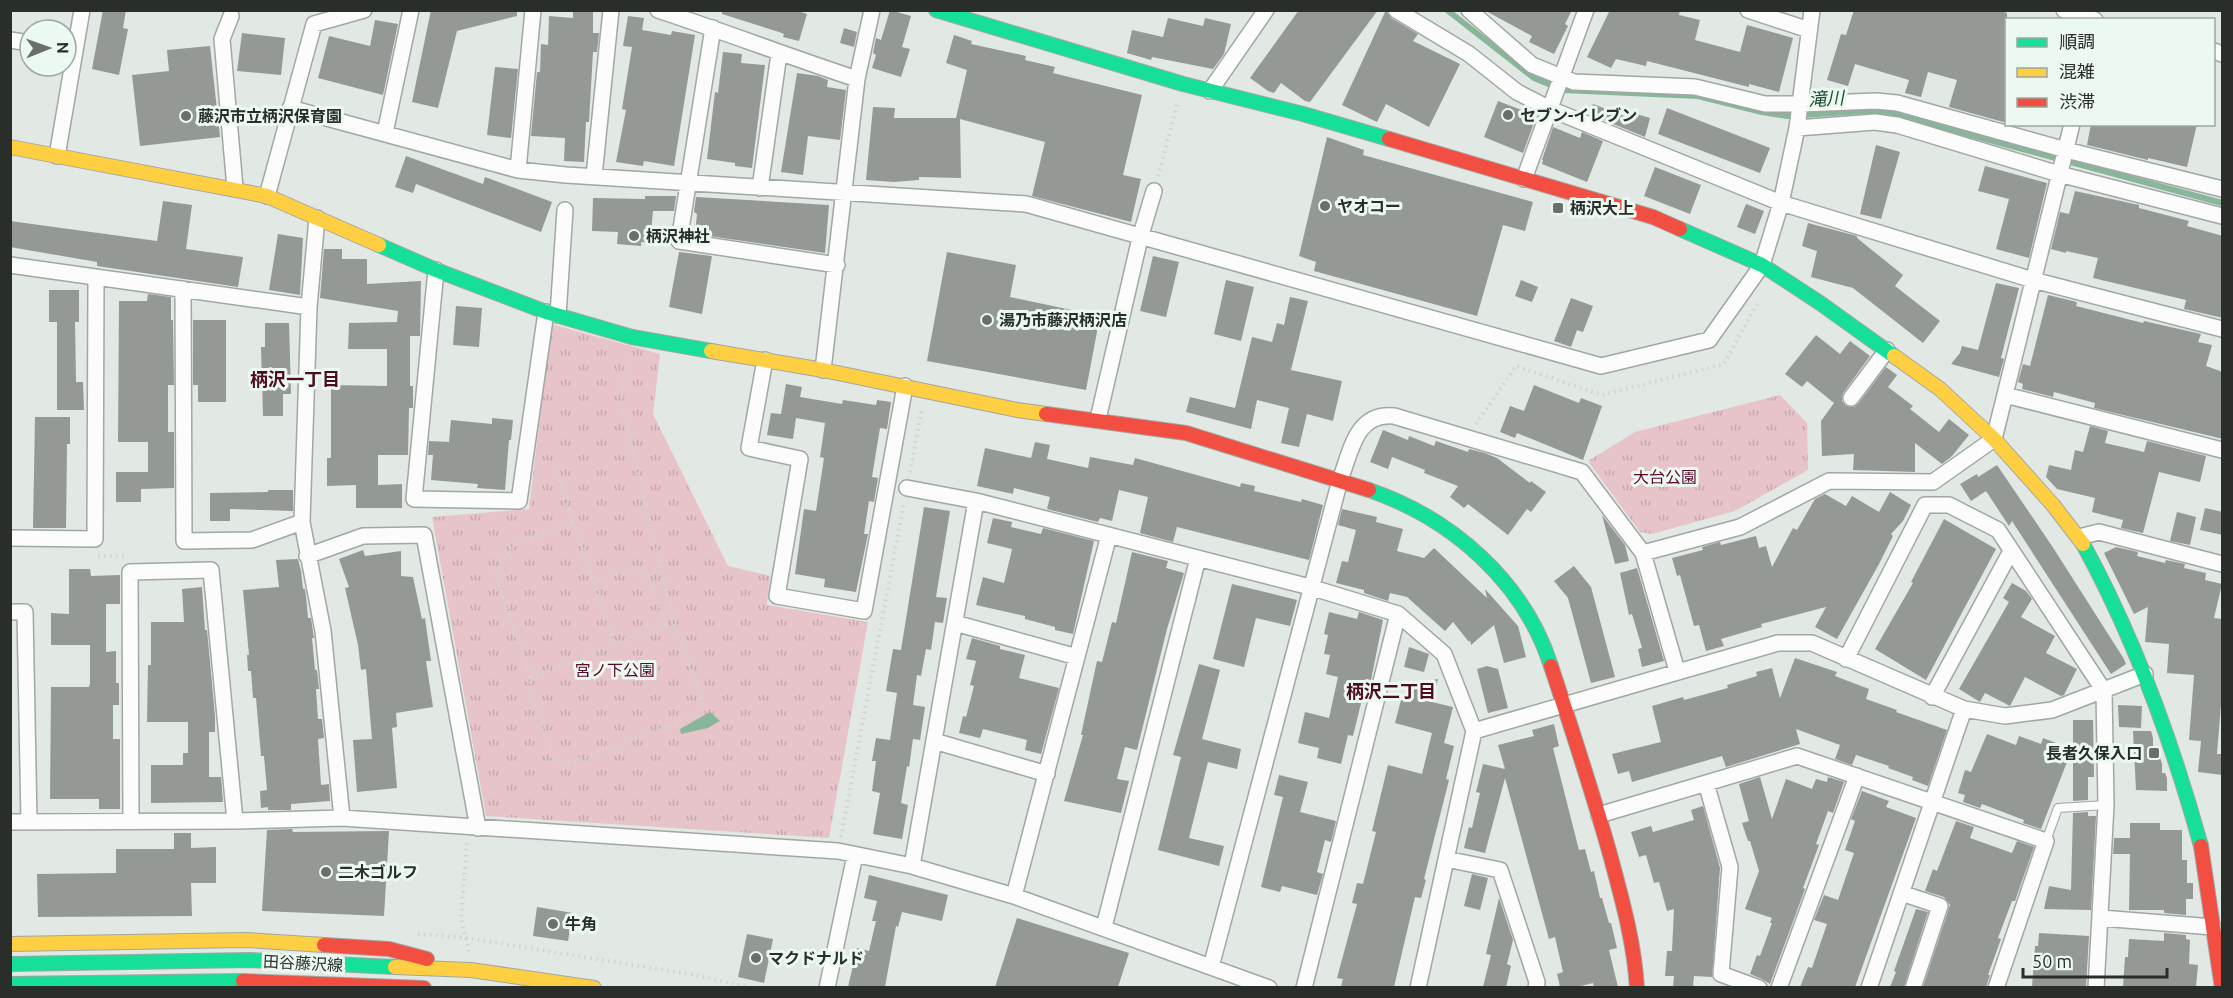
<svg xmlns="http://www.w3.org/2000/svg" width="2233" height="998" font-family="Ubuntu,'Noto Sans JP',sans-serif">
	<style>
		.park { fill: url(#park-tufts) }
		.water { fill: #89b69a }
		.lines { fill: none; stroke-linecap: round; stroke-linejoin: round }
		.stream { stroke: #89b69a; stroke-width: 6 }
		.building { fill: #949996 }
		.lane-casing { stroke: #a1a7a3; stroke-width: 10 }
		.street-casing { stroke: #a1a7a3; stroke-width: 18 }
		.fast-casing { stroke: #a1a7a3; stroke-width: 16 }
		.slow-casing { stroke: #a1a7a3; stroke-width: 16 }
		.jam-casing { stroke: #a1a7a3; stroke-width: 16 }
		.path { stroke: #d2d4d3; stroke-width: 4; stroke-dasharray: 1.5 4.5; stroke-linecap: butt }
		.lane { stroke: #fbfcfb; stroke-width: 8 }
		.street { stroke: #fbfcfb; stroke-width: 15 }
		.fast { stroke: #16e098; stroke-width: 14 }
		.slow { stroke: #ffcf43; stroke-width: 14 }
		.jam { stroke: #f24e42; stroke-width: 14 }
		.poi-dot { fill: #6a6f6c; stroke: #ebf9f0; stroke-width: 2 }
		.labels { text-anchor: middle; dominant-baseline: central; stroke-width: 6; stroke-linejoin: round; paint-order: stroke }
		.poi-label { font-size: 16px; font-weight: bold; fill: #292e2b; stroke: #ebf9f0; text-anchor: start }
		.park-label { font-size: 16px; fill: #5a0829; stroke: #ebf9f0 }
		.street-label { font-size: 16px; fill: #292e2b; stroke: #ebf9f0 }
		.water-label { font-size: 18px; font-style: italic; fill: #1b4b31; stroke: #ebf9f0 }
		.neighbourhood-label { font-size: 18px; font-weight: bold; fill: #4e0923; stroke: #ebf9f0 }
	</style>
	<defs>
		<pattern id="park-tufts" width="24" height="20" patternUnits="userSpaceOnUse" patternTransform="scale(1.5)"><rect width="24" height="20" fill="#e6c4ca"/><path d="M3 7l-1-3M5 7V3M7 7l1-3M15 17l-1-3M17 17v-4M19 17l1-3" fill="none" stroke="#c5a9ae"/></pattern>
	</defs>
	<rect width="100%" height="100%" fill="#e2e8e4"/>
	<path class="park" d="M551,324L660,354L653,414L728,566L770,576L767,605L868,622L829,838L486,816L432,517L529,509Z
		M1780,395L1807,423L1808,470L1735,511L1652,534L1640,532L1588,461L1635,432Z"/>
	<path class="water" d="M710,712L720,721L708,728L681,734L680,729Z"/>
	<g class="lines">
		<path class="stream" d="M1447,10L1534,78L1563,90L1698,96L1762,112L1787,116L1864,111L1893,114L2222,203"/>
	</g>
	<path class="building" d="M103,10H126L123,28L128,29L119,75L92,69Z
		M431,10H517V16L457,31L438,108L412,102Z
		M573,10H593V33H599L597,52H593L589,122H586L584,162L564,161L565,138L531,136L537,72H540L541,44L548,45L549,16L573,18Z
		M722,10H795L807,14L799,41L783,37L784,34L779,32L722,14Z
		M890,10L911,16L902,47L910,49L901,77L872,68L876,55L873,53L876,38L881,40Z
		M1299,10H1378L1310,102L1305,101L1281,83L1274,93L1268,91L1250,78Z
		M1386,10L1391,18L1418,34L1413,41L1460,64L1429,127L1386,104L1377,122L1342,105Z
		M1484,10H1572L1565,24L1568,26L1554,54L1529,42L1532,36Z
		M1610,10H1680L1679,15L1700,20L1695,40L1740,52L1747,25L1793,38L1779,92L1749,84V87L1647,61L1646,66L1616,59L1611,68L1587,57Z
		M1854,10H1999L2007,13V123L1949,107L1957,80L1928,72L1921,97L1905,93L1909,80L1855,64L1848,86L1827,80L1841,34L1846,35Z
		M628,16L644,18L642,30L671,35L672,31L695,35L674,166L644,161L643,166L616,162L626,110L622,109L632,47L623,46Z
		M1168,18L1203,26L1205,18L1231,24L1224,54L1213,69L1152,57L1151,60L1127,53L1132,30L1163,37Z
		M375,20L398,24L383,95L318,78L329,36L370,46Z
		M844,28L857,32L854,47L840,43Z
		M242,33L285,38L281,75L237,71Z
		M954,35L972,41L971,44L1026,56L1025,60L1055,67L1053,73L1142,95L1123,175L1141,179L1131,222L1032,196L1045,142L960,119L961,178L919,177V180L894,182L866,180L873,107L895,108L894,118H956L967,70L946,63Z
		M210,46L220,137L140,146L132,75L169,71L167,50Z
		M723,52L742,54L741,63L765,65L752,168L735,166V163L707,159L715,92L718,93Z
		M495,67L518,69L511,138L487,135Z
		M797,73L818,76L828,80L827,87L846,90L840,140L808,136L803,175L781,172Z
		M1498,101L1532,114L1530,118L1535,120L1523,153L1484,137Z
		M1593,104L1632,119L1633,113L1650,118L1645,137L1589,114Z
		M1667,108L1770,148L1760,173L1658,134Z
		M2091,124H2197L2187,167L2148,158V160L2087,145Z
		M1553,127L1580,138L1582,132L1603,141L1587,182L1542,164L1543,160H1542Z
		M1327,137L1364,150L1363,155L1533,202L1525,231L1503,225L1477,316L1314,271L1316,262L1299,256Z
		M1876,145L1900,152L1881,219L1860,214Z
		M406,156L483,184L485,177L552,202L541,232L416,184L413,193L395,187Z
		M1985,166L2047,183L2029,258L1996,249L2009,199L1978,191Z
		M1655,167L1701,185L1690,214L1644,196Z
		M2075,191L2139,205V208L2189,221L2187,226L2223,236V318L2184,309L2186,300L2093,278L2098,258L2066,251V253L2051,249L2060,212L2069,214Z
		M645,196H676L674,211H653L650,243L641,242V246L617,244L618,232L592,231L593,198L645,199Z
		M696,197L829,205L825,253L695,234L697,214L694,212Z
		M163,201L192,205L186,249L243,257L238,287L97,266V262L10,247V221L157,241Z
		M1746,204L1764,211L1755,234L1737,227Z
		M1808,223L1857,236V238L1903,275L1895,286L1940,321L1923,343L1853,288L1811,277L1817,251L1802,246Z
		M278,234L303,238L300,295L269,290Z
		M324,249H342V259H367V284L421,281L420,336H410V386H413V408H409L408,455H378V485L402,484V508H356V485L327,486V458H331V385L387,386V349H348L349,323L397,322L398,311L320,298Z
		M679,252L712,256L702,314L669,307Z
		M947,252L1016,265L1010,297L1100,316L1086,390L927,361Z
		M1153,256L1179,262L1166,317L1140,311Z
		M1226,280L1254,287L1241,341L1214,334Z
		M1521,280L1538,287L1532,302L1515,296Z
		M1996,283L2019,288L2001,358L2004,359L1999,377L1951,364L1960,353L1962,346L1978,350Z
		M49,290H79V322H75L76,382H83L84,410H57V322H49Z
		M148,294L171,297V320H173L174,385H168V432H174V488L141,489V502H116V472H148V442H118L119,301H147Z
		M2048,295L2077,302L2076,306L2143,323L2144,321L2201,334L2198,342L2212,345L2206,366L2223,372V439L2094,408L2095,403L2054,392L2053,397L2022,389L2023,384L2018,382L2023,364L2030,366Z
		M1290,297L1308,301L1291,370L1342,381L1333,421L1307,414L1299,447L1281,443L1289,408L1257,400L1251,429L1186,412L1190,397L1235,408L1252,337L1272,342L1277,323L1284,325Z
		M1571,298L1593,306L1583,332L1577,330L1571,347L1554,341Z
		M456,306L482,308L479,347L453,345Z
		M193,320H226V402H198V385H193Z
		M265,323H289L291,394H283V416H263L261,347H265Z
		M1816,335L1840,354L1850,341L1870,356L1843,393L1842,401L1846,406L1854,407L1858,404L1886,367L1897,375L1888,387L1913,406L1910,409L1939,432L1949,419L1969,435L1952,456L1942,464L1915,443V472L1853,470L1854,454L1822,456L1821,421L1834,403L1807,381L1802,387L1785,374Z
		M786,384L802,387L800,397L842,404L843,400L876,405L877,400L891,402L887,429L880,428L872,477L878,478L874,502L869,501L864,534H868L856,592L824,587L825,579L795,574L804,509L816,511L824,458L820,457L825,423L796,418L793,439L767,435L771,413L781,414Z
		M1534,385L1579,403L1581,398L1602,406L1583,460L1517,433L1515,438L1500,432L1510,406L1524,411Z
		M35,417H70V444H67L66,528H33Z
		M492,418L513,420L511,440H509L505,490L477,488L478,484L431,480L433,455H428L429,441L449,442L451,420L492,424Z
		M2090,426L2108,431L2105,443L2144,452L2147,441L2206,456L2200,482L2159,472L2143,533L2121,528L2123,520L2092,512L2095,498L2057,489L2046,477L2049,465L2071,470L2075,450L2083,452Z
		M1383,430L1408,440L1409,436L1434,446L1436,441L1468,452L1469,449L1485,453L1497,458L1530,483L1531,481L1546,492L1531,512L1527,509L1508,535L1468,504L1464,508L1450,497L1458,486L1424,473L1425,470L1392,457L1388,469L1370,462Z
		M1035,442L1050,445L1047,459L1088,468L1090,457L1133,465L1135,458L1240,487L1241,483L1255,486L1254,491L1301,502L1302,499L1323,505L1309,560L1177,527L1173,542L1140,533L1148,497L1119,490L1112,521L1100,518L1098,522L1047,509L1050,497L1014,488L1013,494L977,486L985,448L1031,458Z
		M1997,465L2052,546L2124,659L2126,664L2111,674L2012,521L2009,526L1986,491L1971,501L1960,484L1977,474L1978,477Z
		M268,490H293V511L230,509V521H210V493L268,492Z
		M1890,492L1911,505L1903,521L1891,534L1893,536L1879,564L1837,639L1815,627L1826,607L1761,624L1762,627L1721,639L1724,646L1706,651L1699,625L1694,626L1680,575L1677,576L1672,558L1703,550L1702,547L1720,542L1721,545L1756,536L1759,548L1766,546L1772,567L1793,528L1797,530L1815,499L1825,494L1846,506L1852,496L1879,512Z
		M924,507L950,511L936,597L947,598L943,623L935,622L931,650L926,649L921,676L917,675L913,705L925,707L920,740L913,739L909,767L907,766L901,803L908,805L902,839L873,834L880,793L872,791L876,761H872L876,738L890,740L897,693L886,691L893,649L901,650Z
		M2205,508L2223,512V535L2200,530Z
		M1342,509L1377,517L1376,522L1403,529L1397,551L1424,558L1434,548L1487,598L1485,589L1518,626L1526,657L1504,663L1494,625L1471,645L1470,640L1469,642L1453,622L1445,631L1407,597L1390,593L1388,601L1364,593V590L1336,583L1342,561L1348,562L1356,530L1338,525Z
		M2177,512L2196,517L2190,545L2170,541Z
		M1602,515L1625,545L1629,561L1615,564Z
		M993,518L1012,522L1011,527L1041,534L1043,528L1094,541L1073,634L1055,630V627L1025,619V616L976,605L983,577L1004,583L1012,549L987,543Z
		M1944,519L1996,549L1926,680L1875,649L1913,583L1911,582Z
		M2116,547L2138,552L2137,556L2165,563L2166,560L2185,564L2184,568L2206,573L2205,580L2222,584L2214,618L2223,619V680L2217,754H2223V775L2198,772L2201,741L2189,740L2194,675L2167,673L2169,644L2145,642L2148,607L2134,614L2104,553Z
		M363,550L365,556L401,551V576L413,577L422,619L425,618L431,661H426L433,707L396,713L397,727L392,728L397,788L357,792L353,740L372,739L366,669L361,670L358,645L345,588L349,587L339,559Z
		M1132,552L1168,561L1166,568L1184,573L1167,629L1137,750L1125,747L1117,779L1129,781L1121,813L1064,801L1083,735H1081L1097,661L1102,662L1112,622L1116,623Z
		M298,559L301,571L303,589H305L306,596L308,618H311L313,632L314,638H312L315,670H317L319,689H316L318,719H322L324,738L318,739L321,785L329,784L330,801L291,804V810H268V807L261,808L260,791L267,790L264,756H261L256,698H253L251,671H248L247,655H249L243,590L279,587L276,560Z
		M1574,566L1591,587L1615,677L1591,683L1568,598L1554,581Z
		M1637,568L1664,661L1642,667L1638,649L1642,648L1632,614L1629,615L1620,573Z
		M69,569H90L91,576L120,575V604H106V652L116,651V683H119V705H113V739H120V809H99V799H50L51,687H89L90,683V645H51V613L69,614Z
		M2012,583L2026,591L2032,599L2021,617L2055,636L2046,653L2077,669L2064,695L2061,696L2025,677L2010,706L1985,693L1980,702L1959,689L2009,602L2003,598Z
		M1232,584L1297,600L1290,626L1256,618L1244,667L1213,659Z
		M202,587L205,630H207L215,716V732H209V777H221L223,802L151,803V765H183V753H188V722H147L148,665H151V622H184L182,589Z
		M1329,612L1357,619L1359,612L1383,620L1371,680L1367,679L1353,736L1348,735L1341,764L1317,758L1319,748L1298,743L1305,712L1329,718L1338,677L1326,674L1330,655L1324,654L1328,635L1324,634Z
		M972,638L1000,646V649L1025,655L1019,678L1059,688L1041,754L1025,750L1027,740L983,729L980,738L959,733L963,716L966,717L974,686L970,685L976,661L966,659Z
		M1409,647L1429,654L1424,672L1404,667Z
		M1795,658L1837,672L1835,676L1869,689L1866,699L1897,710L1896,712L1947,730L1928,786L1912,780L1913,777L1888,768L1889,766L1856,755L1852,765L1835,759L1840,745L1796,729L1800,744L1726,767L1722,756L1632,782L1629,771L1618,774L1612,754L1661,742L1652,706L1683,697L1684,700L1728,688L1727,685L1757,676L1756,672L1772,668L1780,698Z
		M1199,664L1220,670L1202,739L1241,749L1237,769L1208,762L1189,838L1224,846L1219,866L1158,850L1181,757L1173,755Z
		M1487,666L1498,669L1508,708L1488,713L1477,669Z
		M1438,679L1432,702L1453,707L1444,743L1454,746L1446,779L1449,780L1424,879L1426,880L1421,898L1415,897L1394,987H1341L1343,979L1337,978L1357,904L1352,903L1357,883L1363,884L1376,832L1372,831L1388,765L1422,774L1432,733L1395,723L1401,700L1411,702L1415,684Z
		M2118,705L2142,706L2141,728L2119,727Z
		M2073,720H2093L2094,777H2088V800L2073,801Z
		M1554,724L1559,746L1553,748L1579,850L1585,849L1591,872L1594,871L1600,898H1602L1609,923H1611L1617,948L1609,950L1618,987H1594L1593,983L1577,987H1560L1557,974L1563,972L1555,937L1549,939L1505,778L1485,853L1464,848L1469,827L1472,828L1480,793L1476,792L1483,764L1505,769L1498,745L1534,736L1532,730Z
		M2133,731H2151L2153,738V754H2159L2162,764V773H2165L2167,778V791L2136,790Z
		M1987,734L2016,745L2019,736L2041,744L2043,738L2072,749L2041,829L2023,823L2024,820L1982,804L1980,808L1963,802L1965,795L1958,793L1965,770L1971,772Z
		M1279,775L1308,782L1300,812L1336,821L1331,842L1325,840L1317,872L1323,874L1317,895L1282,886L1280,892L1261,887L1283,797L1274,795Z
		M1760,777L1772,819L1786,779L1812,789L1816,779L1827,782L1828,777L1844,782L1833,813L1828,811L1816,844L1819,845L1803,888L1805,889L1770,984L1762,979L1750,974L1757,955L1760,956L1772,923H1770L1772,918L1745,909L1759,871L1750,841H1748L1742,823L1749,821L1739,784Z
		M1862,791L1889,801L1886,807L1916,818L1855,987H1800L1808,967L1812,968L1827,924L1814,920L1824,895L1838,900L1854,853L1845,850L1855,821L1851,819Z
		M1703,806L1720,868L1712,977L1694,976L1693,987H1673L1674,976H1665L1667,951H1672L1674,909L1667,911L1659,882L1654,883L1646,855L1639,857L1631,832L1651,826L1653,832L1694,820L1691,810Z
		M2088,812V816H2096L2091,910L2044,909L2049,886L2071,890L2073,813Z
		M1956,821L1974,827L1970,838L2012,853L2017,841L2034,847L2015,901H2012L1998,938L2001,939L1988,975H1990L1986,987H1923L1950,905L1944,897L1925,891L1933,869L1937,871Z
		M2130,823H2160V830H2182V860H2187V883H2193V899H2186V915L2164,913V910H2129L2130,854H2113L2114,838H2130Z
		M292,829L293,832L389,831L384,916L262,911L267,830Z
		M174,833H191V848L216,847V883H191L192,916L38,917L37,874L116,873V849H174Z
		M1472,874L1488,878L1480,910L1464,906Z
		M869,875L948,895L942,921L902,912L898,927L896,926L885,987H848L857,948L869,951L876,921H872L877,901L864,898Z
		M1499,898L1513,940L1507,964L1511,966L1506,987H1483L1491,955L1486,954Z
		M537,907L573,913L568,941L533,936Z
		M1916,909L1928,912L1904,987H1890L1896,972L1894,971Z
		M1017,918L1129,953L1118,987H995Z
		M2039,933L2089,936L2086,987H2032L2035,946H2038Z
		M2164,933L2186,935V939L2190,940L2189,964L2198,965L2196,987H2123L2125,957H2128L2129,939L2164,941Z
		M747,934L773,939L764,983L738,977Z"/>
	<g class="lines">
		<g class="lane-casing">
			<path id="lane" d="M2046,841L2058,808L2106,805"/>
		</g>
		<g class="street-casing">
			<path id="street" d="M658,10C725,32 790,57 857,79
				M1396,10L1469,54L1517,92L1550,109L1781,203L2033,280L2222,329
				M1469,10L1532,65L1574,82L1695,87L1765,104H1801L1876,101L1897,103L2066,150L2222,189
				M1748,10L1809,30
				M2064,10L2095,20
				M231,16L222,39L235,188
				M713,28L679,241L837,265
				M10,40L30,43
				M2214,51L2222,54
				M1210,91L1266,10
				M290,108L518,170L566,175L1026,204L1601,366L1709,340L1762,265L1781,203L1797,128L1812,10
				M1797,128L1875,122L1897,125L2059,174L2222,216
				M385,133L411,10
				M57,156L82,10
				M518,170L533,10
				M594,176L611,10
				M1524,179L1586,10
				M760,188L779,54
				M267,196L314,24L364,10
				M317,218L309,307L302,522L323,631L342,818
				M10,265L309,307
				M436,270L414,499L519,501L546,312
				M183,289L184,541L252,540L302,522
				M558,315L565,210
				M765,360L749,448L800,459L777,596L864,611L905,386
				M823,370L857,79L872,10
				M2005,395L2222,450
				M1851,398L1887,350
				M1098,419L1140,238L1154,191
				M907,488L976,501L1310,587L1398,614L1444,654L1474,731L1418,988
				M2079,537L2099,532L2222,564
				M10,538L95,539L96,277
				M1643,553L1740,527L1829,481L1933,482L1994,439L2072,124
				M307,556L363,536L424,535L478,828
				M10,612H25L29,822
				M955,623L1077,657
				M1846,659L1925,505H1949L1998,530L2104,691L2106,805L2096,988
				M1932,697L2011,551
				M1474,731L1778,643H1812L1964,709L2005,716L2052,710L2145,674
				M934,741L1047,774
				M1706,783L1730,867L1721,974L1759,988
				M1599,815L1797,756L2046,841L1996,988
				M131,821L130,572L211,570L235,821
				M10,822L235,821L342,818L838,851L912,866L1014,896L1269,988
				M1446,859L1500,870L1537,982L1536,988
				M912,866L976,501
				M1901,893L1940,906L1913,988
				M1014,896L1109,535
				M2101,918L2213,927
				M1104,927L1198,558
				M1211,967L1340,480C1351,451 1356,412 1394,416L1582,472L1643,553L1677,671
				M827,988L855,855
				M1304,988L1398,614
				M1779,988L1857,776
				M1869,988L1964,709"/>
		</g>
		<g class="fast-casing">
			<path id="fast" d="M936,10L1183,84L1303,114L1389,139
				M1680,229L1762,265L1820,303L1894,356
				M379,245L436,270L546,312L632,337L711,351
				M1369,490C1451,518 1524,581 1551,666
				M2083,544C2135,639 2172,741 2201,846
				M10,964L250,960L395,967
				M10,984L243,981"/>
		</g>
		<g class="slow-casing">
			<path id="slow" d="M10,147L267,196L379,245
				M711,351L823,370L1017,410L1046,414
				M1894,356L1940,389L1994,439L2053,505L2083,544
				M10,944L247,940L324,945
				M395,967L471,970L594,988"/>
		</g>
		<g class="jam-casing">
			<path id="jam" d="M1389,139L1653,217L1680,229
				M1046,414L1186,433L1369,490
				M1551,666C1572,730 1593,793 1611,858C1623,903 1634,942 1637,988
				M2201,846L2222,988
				M324,945L389,949L427,959
				M243,981L424,988"/>
		</g>
		<path class="path" d="M1158,176L1178,102
			M628,355L621,402L674,623L702,699V709L697,716L570,763L558,761L553,757L530,691L531,677L674,623
			M1476,424L1516,366L1602,395L1724,364L1758,302
			M555,469L615,645
			M910,472L922,408
			M98,556H124
			M594,583C611,577 634,561 648,577L666,626
			M531,677L496,575L511,546L573,522
			M841,837L904,503
			M467,843L461,919L469,951
			M418,934L467,938L695,975L752,988"/>
		<use href="#lane" class="lane"/>
		<use href="#street" class="street"/>
		<use href="#fast" class="fast"/>
		<use href="#slow" class="slow"/>
		<use href="#jam" class="jam"/>
	</g>
	<g class="poi-dot">
		<circle cx="1508" cy="115" r="6"/>
		<circle cx="186" cy="116" r="6"/>
		<circle cx="1325" cy="206" r="6"/>
		<rect x="1552" y="202" width="12" height="12" rx="3"/>
		<circle cx="634" cy="236" r="6"/>
		<circle cx="987" cy="320" r="6"/>
		<rect x="2148" y="747" width="12" height="12" rx="3"/>
		<circle cx="326" cy="872" r="6"/>
		<circle cx="553" cy="924" r="6"/>
		<circle cx="756" cy="958" r="6"/>
	</g>
	<g class="labels">
		<g class="poi-label">
			<text x="1520" y="115">セブン-イレブン</text>
			<text x="198" y="116">藤沢市立柄沢保育園</text>
			<text x="1337" y="206">ヤオコー</text>
			<text x="1570" y="208">柄沢大上</text>
			<text x="646" y="236">柄沢神社</text>
			<text x="999" y="320">湯乃市藤沢柄沢店</text>
			<text x="2142" y="753" text-anchor="end">長者久保入口</text>
			<text x="338" y="872">二木ゴルフ</text>
			<text x="565" y="924">牛角</text>
			<text x="768" y="958">マクドナルド</text>
		</g>
		<g class="park-label">
			<text x="1665" y="477">大台公園</text>
			<text x="615" y="670">宮ノ下公園</text>
		</g>
		<g class="street-label">
			<text transform="translate(303 963) rotate(3)">田谷藤沢線</text>
		</g>
		<g class="water-label">
			<text transform="translate(1826 98) rotate(-3)">滝川</text>
		</g>
		<g class="neighbourhood-label">
			<text x="295" y="379">柄沢一丁目</text>
			<text x="1391" y="691">柄沢二丁目</text>
		</g>
	</g>
	<rect width="2233" height="998" fill="none" stroke="#292e2b" stroke-width="24"/>
	<rect x="2005" y="18" width="210" height="108" fill="#ebf9f0" stroke="#9da8a1" stroke-width="1.5"/>
	<rect x="2017" y="38" width="30" height="9" fill="#16e098" stroke="#9da8a1" stroke-width="1.5"/>
	<text x="2059" y="48" font-size="18" fill="#292e2b">順調</text>
	<rect x="2017" y="68" width="30" height="9" fill="#ffcf43" stroke="#9da8a1" stroke-width="1.5"/>
	<text x="2059" y="78" font-size="18" fill="#292e2b">混雑</text>
	<rect x="2017" y="98" width="30" height="9" fill="#f24e42" stroke="#9da8a1" stroke-width="1.5"/>
	<text x="2059" y="108" font-size="18" fill="#292e2b">渋滞</text>
	<g transform="translate(48 48) rotate(89)"><circle r="28" fill="#ebf9f0" stroke="#9da8a1" stroke-width="1.5"/>
	<path d="M0-4.5L10 22L0 15L-10 22Z" fill="#6a6f6c"/>
	<text y="-9" font-size="16" font-weight="bold" text-anchor="middle" fill="#292e2b">N</text>
	</g>
	<path d="M2023 968v9h144v-9" fill="none" stroke="#292e2b" stroke-width="3"/>
	<text x="2032" y="968" font-size="18" fill="#292e2b" stroke="#ebf9f0" stroke-width="4.5" paint-order="stroke">50 m</text>
</svg>
